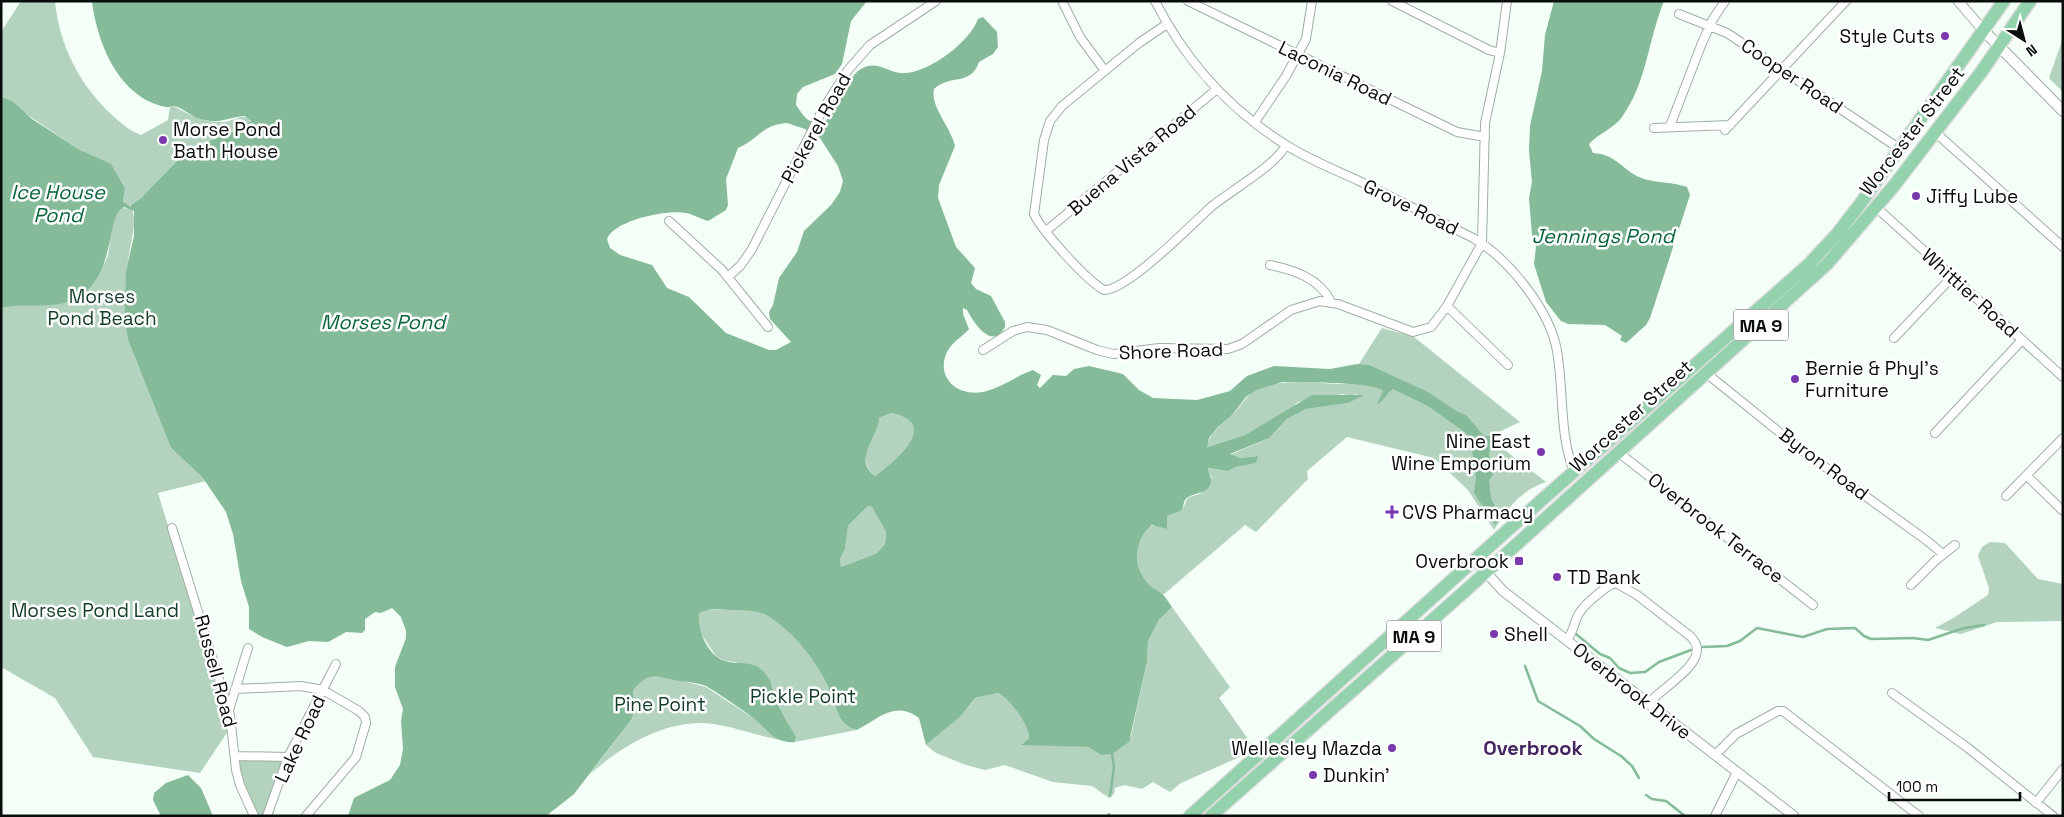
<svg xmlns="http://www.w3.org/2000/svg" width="2064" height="817" font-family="'Space Grotesk',sans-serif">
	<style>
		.green { fill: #b3d3be }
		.water { fill: #85bb99; fill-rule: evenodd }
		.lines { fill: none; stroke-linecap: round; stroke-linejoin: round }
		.stream { stroke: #85bb99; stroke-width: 2.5 }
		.minor-casing { stroke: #a0aea4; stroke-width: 10 }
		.tertiary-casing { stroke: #a0aea4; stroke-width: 11 }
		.secondary-casing { stroke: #a0aea4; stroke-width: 12 }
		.trunk-casing { stroke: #ddd; stroke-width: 15 }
		.minor { stroke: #fff; stroke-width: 8 }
		.tertiary { stroke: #fff; stroke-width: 9 }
		.secondary { stroke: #fff; stroke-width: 10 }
		.trunk { stroke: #93d2ac; stroke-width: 12 }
		.poi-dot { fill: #7938ac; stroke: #fff; stroke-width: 2 }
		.labels { text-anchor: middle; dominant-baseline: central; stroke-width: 5; stroke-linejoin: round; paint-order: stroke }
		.shield { fill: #fff; stroke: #535654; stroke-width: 1 }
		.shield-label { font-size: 18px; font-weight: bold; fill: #090e0b }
		.poi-label { font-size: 19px; fill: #090e0b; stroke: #fff; text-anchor: start }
		.street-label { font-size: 19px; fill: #090e0b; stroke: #fff }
		.park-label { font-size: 19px; fill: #133d26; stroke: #fff }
		.water-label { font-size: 20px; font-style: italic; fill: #08653b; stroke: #fff }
		.neighbourhood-label { font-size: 20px; font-weight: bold; fill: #43255d; stroke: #fff }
	</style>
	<rect width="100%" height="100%" fill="#f3fff7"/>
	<path class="green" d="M21,1H55C59,45 80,86 113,116C122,124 130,131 141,135L168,120L170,107L173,106C188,114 205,123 222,122C232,122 240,114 249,118L250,123L207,142L177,161L140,199L133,205H126L123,202L125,188L114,169L80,150L1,97V32Z
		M2063,38V92L2049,78Z
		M121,208L132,209L135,221L126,272L125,306L128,340L171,448L206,481L158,493L230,728L200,773L93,757L55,698L1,667V308C41,297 66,320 94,278C99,271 106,263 108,255C111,239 110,220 121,208Z
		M1382,328L1414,337L1520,422L1488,437L1546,482C1521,490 1507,509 1494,530L1468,490L1434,458L1347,437L1307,471L1308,479L1256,532L1245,525L1163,595C1160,592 1157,592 1153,590C1137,578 1130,545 1145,530C1151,525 1158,525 1166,521L1167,516L1181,511C1190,499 1181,499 1200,494L1212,478L1207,468L1228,471L1236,467L1255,463L1257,456L1240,458L1230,455L1269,438L1287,419L1306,409L1348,403L1358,394L1350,396L1343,394L1298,402L1286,412L1245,435L1206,447C1211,432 1221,425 1233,414C1240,407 1245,398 1254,391C1274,377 1321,384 1346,384Z
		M891,413C942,423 894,462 875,476C856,461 871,436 879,418Z
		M868,506L872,507L886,532L885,544L877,553L841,567L840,559L845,549L848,526Z
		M1990,542L2005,543L2038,579L2063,584V621L1997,622L1961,634L1935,628L1955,617L1988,595L1989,588L1978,556L1982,547Z
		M1172,607L1230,687L1219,698L1253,746L1244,755L1181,783L1170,792L1153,782L1142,789L1124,785L1115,788L1114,794L1109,798L1092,786L1053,782L1005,765L985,770L966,765L936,753L926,745L960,717L975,698L998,693C1008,697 1030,726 1029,738L1022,744L1088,747L1101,755L1131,736L1147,662L1148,641L1159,620Z
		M704,610C723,610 749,606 766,615C793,629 818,663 830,691C833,699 835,709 839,716C844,724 848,728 857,730L795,742L796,737L779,709L772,685L736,662L725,661L716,656L699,631L698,614Z
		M663,676L706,687L756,720L779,740C755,735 724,723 700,723C658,724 621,747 590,774L631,720L633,691L642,680L649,677Z
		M235,756L288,757L267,816H254L248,802Z"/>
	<path class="water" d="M92,1H867L851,21L842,64L835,74L803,87L797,94L796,105L803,115L808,120L821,125C840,111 847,74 863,68C877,61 886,71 900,73C926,76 970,42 978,19L983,17L997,32L998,47L993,54L979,62C970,87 952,73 934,89C930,107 951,127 955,146L939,185L938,198L956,247L975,268L971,283L976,289L991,296L1005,322V327C992,351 974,323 967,310L963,308V314L969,329C962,337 952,342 947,352C935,378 958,397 983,392C1001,388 1016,376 1033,370L1041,375L1037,385L1040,388L1053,375L1066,376L1074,369L1089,366L1123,374L1139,390L1153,398L1197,400L1230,391L1247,376L1274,366L1330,369L1357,364L1369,365L1428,392L1458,412L1466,415L1484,436H1493L1496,440C1485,450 1490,461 1493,475L1489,480L1491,499L1502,518L1495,525L1474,493L1476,478L1472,449L1466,433L1428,406L1393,389C1386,393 1385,401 1377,404L1383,391C1373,381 1300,383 1282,382L1256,390L1246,397L1232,415L1217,428L1209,438L1207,447L1245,435L1312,395H1364L1348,403L1306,409L1287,419L1269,438L1230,454L1240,458L1258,456L1256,463L1236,467L1228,471L1208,468C1208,471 1211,476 1211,479C1212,495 1191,492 1185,500C1183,503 1184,507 1181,511L1167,516V529L1152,525C1135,538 1132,562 1145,580C1150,588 1157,589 1162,594C1166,597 1169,603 1172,607L1159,620L1148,641L1147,662L1129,742L1112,754L1101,755L1088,747L1021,745L1029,738C1030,726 1008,697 998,693L975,698L960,717L926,745L919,718C895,700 878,719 857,730C838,726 836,707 830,691C818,663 793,630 766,615C756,610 743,610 732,610C720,610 708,607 699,614C697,630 708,656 725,661C739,665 753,660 764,672C773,682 774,696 779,707C784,718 791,727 796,737L795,742C777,744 769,732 757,721C749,714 715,691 706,686C698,683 688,682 680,681C656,677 649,670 633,691L634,712L631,720L574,794L546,816H348L354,798L390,780L400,765L403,749L401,721L403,709L395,687V667L406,638V631L401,617L392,608L381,613L375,612L365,619V630L362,633L346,632L328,642L309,641L287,647L262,637L249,629V607L241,581L233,534L226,512L203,478L171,448L128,340L125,319V295L126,271L134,236V211L124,207C104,216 119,277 73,300C51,310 24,302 1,308V97L12,101L32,119L80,150L111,164L125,188L123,202L130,206L140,199L177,161L207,142L243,127L251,121L245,116C225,118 219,125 197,118C190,115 180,106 173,106C170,106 168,108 166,107C119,98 97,43 92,1ZM787,123L805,129L820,138L838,166L843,181L840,192L831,205L804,231L797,252L779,278L773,305L769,312L770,319L791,342L776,350H769L726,333L689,297L667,288L652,265L620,255L610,248L607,239C614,220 668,209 686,213C693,214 700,219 708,221L726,210L728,205L726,179L738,148C759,139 761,125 787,123ZM891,413C942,423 894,462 875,476C852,459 878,438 879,418ZM868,506L872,507L886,532L885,544L877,553L841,567L840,559L845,549L848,526Z
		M1554,1H1664C1648,40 1647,82 1622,117C1614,128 1598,134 1589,144L1593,153C1617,154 1623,172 1644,179C1658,183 1673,182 1687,187L1690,195L1650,318L1646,325L1626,343L1620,340L1622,336L1605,325L1568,324L1561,321L1546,302L1534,264L1536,247L1532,235L1529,198L1532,182L1529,151L1530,126L1542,71L1545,35Z
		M188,775L201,788L213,816H161L153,800L154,793L166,783Z"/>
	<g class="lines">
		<path class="stream" d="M1576,634L1600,654L1610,658L1619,668L1630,673L1645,672L1659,662L1691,650
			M1703,647L1727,646L1740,641L1757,628L1803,637L1827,629L1855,628L1864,636L1871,639L1913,638L1928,640L1964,628L1984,625
			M1525,666L1538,701L1580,726L1594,739L1621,756L1632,766L1639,778
			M1646,795L1652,799L1666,801L1685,816
			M1110,796L1114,767L1112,754
			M1108,816L1109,814"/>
		<g class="minor-casing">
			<path id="minor" d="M1062,1L1080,37L1105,71
				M1155,1C1185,60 1230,110 1286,145C1308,159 1333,169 1357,180C1396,199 1434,218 1473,238C1508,258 1550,310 1557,351C1564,390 1559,434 1574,472
				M1188,1L1457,132L1485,137
				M1392,1L1489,50L1500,53
				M1679,14L1727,33L1900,149
				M1167,24L1139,43L1062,106L1050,121L1044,140L1034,214C1042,231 1087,281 1104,290C1127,291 1193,223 1212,206C1232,190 1275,166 1286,145
				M1255,122L1286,76L1306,39L1312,1
				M1670,126L1702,43L1713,19L1725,1
				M1654,128L1730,125
				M1725,130L1846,1
				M1936,133L2063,247
				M1877,208L2063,377
				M669,221L722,270L768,327
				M1046,231L1217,89
				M1270,265C1293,270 1320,278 1331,302
				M728,277L741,265L752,249L822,111L848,70L870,45L936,1
				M1447,306L1508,365
				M1894,338L1952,277
				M983,350L1013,331L1027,327L1047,330L1097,350L1113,354L1159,348L1228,349L1242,344L1291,310L1320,301L1338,304L1413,332L1431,327L1447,306L1482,243L1485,123L1500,53L1507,1
				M1706,373L1799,448L1926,540L1943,554
				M1935,433L2022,340
				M1618,452L1813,605
				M2027,476L2063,511
				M2006,496L2063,438
				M172,528L230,715L236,770L240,785L254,816
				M1911,585L1936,560L1955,545
				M1567,640C1575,629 1574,620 1580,612C1585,604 1608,584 1616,583L1637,595L1690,636C1716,660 1661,687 1648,704
				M235,689L301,686L323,690L359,711L365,717L366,723L356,757L306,816
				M1892,693L1968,748L2053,816
				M229,710L248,648
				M1715,755L1736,734L1778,711H1783L1919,816
				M235,756L288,757
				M2036,803L2063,769
				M267,816L288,757L336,664
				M1715,816L1737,772"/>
		</g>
		<g class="tertiary-casing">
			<path id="tertiary" d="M1958,1L1984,31
				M1475,560L1503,591L1794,816"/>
		</g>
		<g class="secondary-casing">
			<path id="secondary" d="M1984,31L2063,111"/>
		</g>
		<g class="trunk-casing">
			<path id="trunk" d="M1190,816L1501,536L1808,265L1837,234L1861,203L2004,1
				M1211,816L1465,591L1827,264L1893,187L1982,71L2030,1"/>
		</g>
		<use href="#minor" class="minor"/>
		<use href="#tertiary" class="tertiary"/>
		<use href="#secondary" class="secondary"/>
		<use href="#trunk" class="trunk"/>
	</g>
	<g class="poi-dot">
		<circle cx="1945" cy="36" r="5"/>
		<circle cx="163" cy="140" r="5"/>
		<circle cx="1916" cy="196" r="5"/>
		<circle cx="1795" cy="379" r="5"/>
		<circle cx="1541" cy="452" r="5"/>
		<path d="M1389.5 504.5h5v5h5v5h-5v5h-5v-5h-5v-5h5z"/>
		<rect x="1514" y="556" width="10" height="10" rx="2.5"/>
		<circle cx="1557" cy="577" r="5"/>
		<circle cx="1494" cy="634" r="5"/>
		<circle cx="1392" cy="748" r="5"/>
		<circle cx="1313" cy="775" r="5"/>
	</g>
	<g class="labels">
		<g class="shield">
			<rect x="1733.5" y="309.5" width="55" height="31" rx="4"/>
			<rect x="1386.5" y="620.5" width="55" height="31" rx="4"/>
		</g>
		<g class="shield-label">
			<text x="1761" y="325">MA 9</text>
			<text x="1414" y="636">MA 9</text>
		</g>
		<g class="poi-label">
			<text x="1935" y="36" text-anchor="end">Style Cuts</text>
			<text x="173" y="129">Morse Pond<tspan x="173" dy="22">Bath House</tspan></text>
			<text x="1926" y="196">Jiffy Lube</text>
			<text x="1805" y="368">Bernie &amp; Phyl's<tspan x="1805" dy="22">Furniture</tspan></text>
			<text x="1531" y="441" text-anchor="end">Nine East<tspan x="1531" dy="22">Wine Emporium</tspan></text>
			<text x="1402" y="512">CVS Pharmacy</text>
			<text x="1509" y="561" text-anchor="end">Overbrook</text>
			<text x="1567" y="577">TD Bank</text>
			<text x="1504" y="634">Shell</text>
			<text x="1382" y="748" text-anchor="end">Wellesley Mazda</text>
			<text x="1323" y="775">Dunkin'</text>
		</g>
		<g class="street-label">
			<text transform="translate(1335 73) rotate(26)">Laconia Road</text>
			<text transform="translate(1792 76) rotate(34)">Cooper Road</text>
			<text transform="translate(816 128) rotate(-61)">Pickerel Road</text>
			<text transform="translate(1912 131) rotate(-52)">Worcester Street</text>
			<text transform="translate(1132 160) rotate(-40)">Buena Vista Road</text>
			<text transform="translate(1411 207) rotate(26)">Grove Road</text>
			<text transform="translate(1970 293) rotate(42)">Whittier Road</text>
			<text transform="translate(1171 351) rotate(-2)">Shore Road</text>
			<text transform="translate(1631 416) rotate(-42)">Worcester Street</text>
			<text transform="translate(1824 464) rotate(37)">Byron Road</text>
			<text transform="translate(1716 528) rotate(38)">Overbrook Terrace</text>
			<text transform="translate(216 671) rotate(75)">Russell Road</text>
			<text transform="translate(1632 691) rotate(38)">Overbrook Drive</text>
			<text transform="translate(300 739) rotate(-65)">Lake Road</text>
		</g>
		<g class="park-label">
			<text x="102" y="296">Morses<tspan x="102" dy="22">Pond Beach</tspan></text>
			<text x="95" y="610">Morses Pond Land</text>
			<text x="803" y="696">Pickle Point</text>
			<text x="660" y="704">Pine Point</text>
		</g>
		<g class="water-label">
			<text x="58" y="192">Ice House<tspan x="58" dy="23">Pond</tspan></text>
			<text x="1603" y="236">Jennings Pond</text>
			<text x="383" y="322">Morses Pond</text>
		</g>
		<g class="neighbourhood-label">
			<text x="1533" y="748">Overbrook</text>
		</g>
	</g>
	<rect width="2064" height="817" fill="none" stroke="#090e0b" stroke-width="5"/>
	<g transform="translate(2024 40) rotate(144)" stroke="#ffffff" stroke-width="4" paint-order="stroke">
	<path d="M0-4L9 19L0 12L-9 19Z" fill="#090e0b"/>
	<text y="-8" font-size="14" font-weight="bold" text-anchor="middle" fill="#090e0b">N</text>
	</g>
	<path d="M1889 792v8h131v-8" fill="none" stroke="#090e0b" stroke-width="2.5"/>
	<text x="1896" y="792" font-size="15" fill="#090e0b" stroke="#ffffff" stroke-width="4" paint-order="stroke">100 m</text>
</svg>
